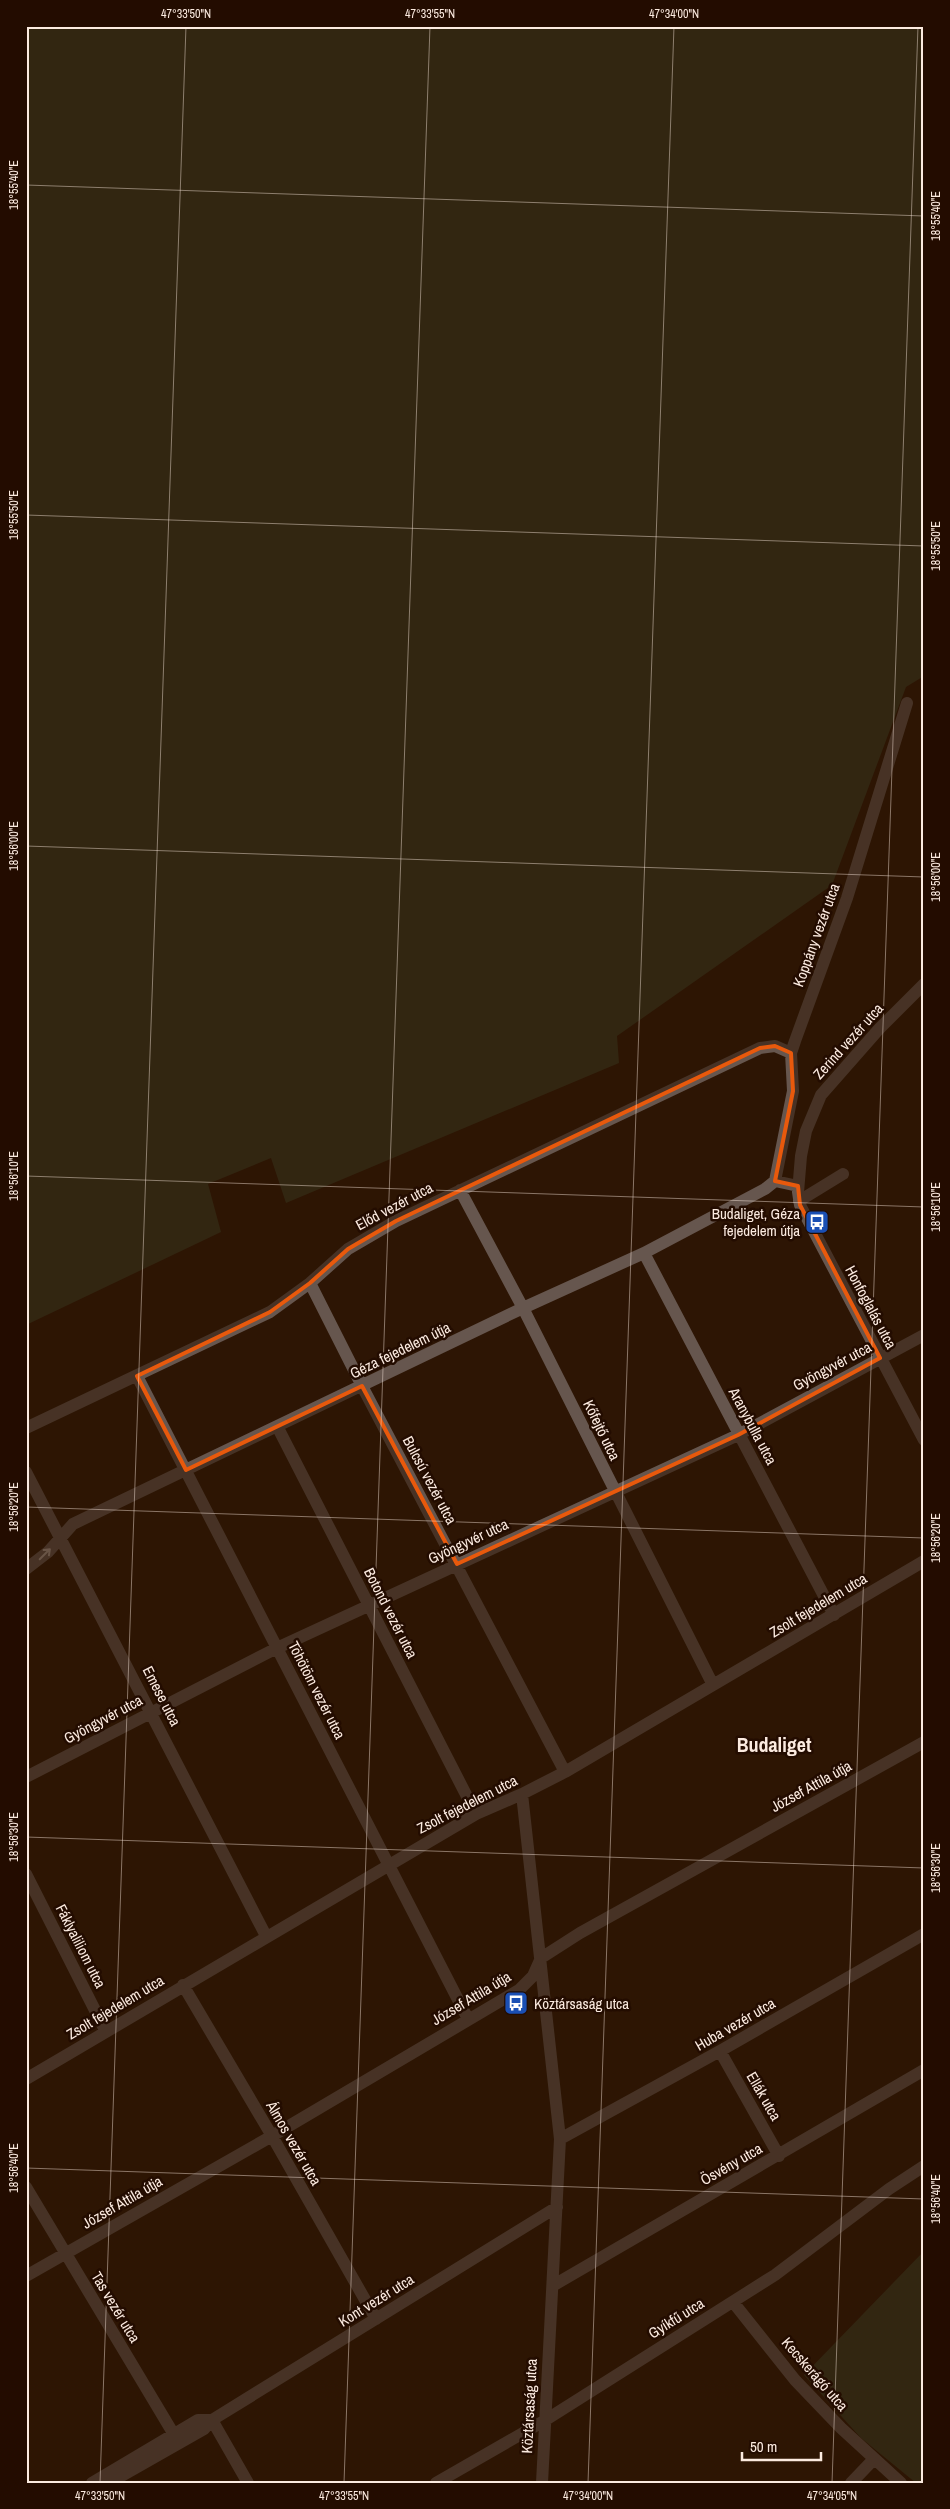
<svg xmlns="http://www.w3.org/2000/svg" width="950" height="2509" font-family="'Archivo Narrow',sans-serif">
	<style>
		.green { fill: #393a22 }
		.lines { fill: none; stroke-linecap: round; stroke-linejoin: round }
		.street { stroke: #66564e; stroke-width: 12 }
		.oneway { stroke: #b1a097 }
		.marked { fill: none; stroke: #e8590c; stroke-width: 4; stroke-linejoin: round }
		.ticks { fill: none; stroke: #fcebe0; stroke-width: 1; stroke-opacity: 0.45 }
		.labels { text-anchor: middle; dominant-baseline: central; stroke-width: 5; stroke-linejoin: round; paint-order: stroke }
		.street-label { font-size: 15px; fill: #fcebe0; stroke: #230c00 }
		.poi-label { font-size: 15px; fill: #fcebe0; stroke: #230c00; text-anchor: end }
		.district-label { font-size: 20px; font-weight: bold; fill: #fcebe0; stroke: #230c00 }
		.neatline { fill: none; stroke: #fcebe0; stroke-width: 2 }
		.ticks-label { font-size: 12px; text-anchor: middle; fill: #fcebe0 }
	</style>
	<rect width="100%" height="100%" fill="#2d1504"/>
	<path class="green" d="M26,26H924V676L906,687L832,885L617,1036L619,1063L286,1203L271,1158L208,1184L221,1232L26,1325Z
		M924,2251V2483H916L861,2438L804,2375Z"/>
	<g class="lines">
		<path class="street" d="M924,984L879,1029L821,1095L806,1131L801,1156L798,1192L800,1205L924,1440
			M775,1181L793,1091L791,1053L795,1041L847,898L907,703
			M775,1181L798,1186
			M460,1190L523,1308L713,1685
			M799,1201L843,1174
			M644,1253L834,1615
			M310,1283L362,1386L565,1772
			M137,1376L468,2019
			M277,1426L476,1814
			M26,1428L270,1312L310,1283L348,1249L396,1221L760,1048L775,1046L791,1053
			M26,1472L266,1936
			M26,1569L48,1552L73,1524L523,1308L644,1253L765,1189L775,1181
			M26,1777L277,1648L738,1435L924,1335
			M522,1794L560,2139L542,2483
			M26,1874L106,2032
			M183,1985L272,2136L376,2319
			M720,2051L779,2156
			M26,2079L476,1814L522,1794L565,1772L924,1561
			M560,2139L720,2051L924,1934
			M26,2187L179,2443
			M26,2276L272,2136L519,1990L533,1976L541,1958L580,1933L924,1742
			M554,2285L924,2070
			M733,2302L795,2380L841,2428L901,2483
			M212,2420L248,2483
			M92,2483L198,2420H212
			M109,2483L204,2429L212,2420L557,2207
			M436,2483L544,2421L775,2275L889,2189L924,2166
			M851,2483L874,2459"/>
	</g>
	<defs><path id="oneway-shaft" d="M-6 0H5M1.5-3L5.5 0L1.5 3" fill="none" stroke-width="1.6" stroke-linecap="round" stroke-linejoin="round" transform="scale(1.25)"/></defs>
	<use class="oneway" href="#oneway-shaft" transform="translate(45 1554) rotate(-45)"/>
	<path d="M0 0H950V2509H0ZM775,1046L791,1053L793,1091L775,1181L798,1186L800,1205L880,1358L738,1435L457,1564L362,1386L186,1470L137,1376L270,1312L310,1283L348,1249L396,1221L760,1048Z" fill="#2d1504" fill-opacity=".55" fill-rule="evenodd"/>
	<path class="marked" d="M775,1046L791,1053L793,1091L775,1181L798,1186L800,1205L880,1358L738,1435L457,1564L362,1386L186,1470L137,1376L270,1312L310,1283L348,1249L396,1221L760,1048Z"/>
	<path class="ticks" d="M26,185L924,216M26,515L924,546M26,846L924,877M26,1176L924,1207M26,1507L924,1538M26,1837L924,1868M26,2168L924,2199M100,2483L186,26M344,2483L430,26M588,2483L674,26M832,2483L918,26"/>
	<defs>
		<g id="bus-square" transform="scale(1.25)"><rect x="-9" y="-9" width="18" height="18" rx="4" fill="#1a4fb4" stroke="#230c00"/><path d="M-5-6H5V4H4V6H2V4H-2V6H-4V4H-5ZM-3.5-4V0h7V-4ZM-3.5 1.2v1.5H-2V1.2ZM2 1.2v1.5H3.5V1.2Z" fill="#fff"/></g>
	</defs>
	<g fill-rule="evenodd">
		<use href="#bus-square" x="817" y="1222"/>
		<use href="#bus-square" x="516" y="2003"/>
	</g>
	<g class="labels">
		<g class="street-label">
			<text transform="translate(816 935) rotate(-70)">Koppány vezér utca</text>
			<text transform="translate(848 1041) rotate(-48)">Zerind vezér utca</text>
			<text transform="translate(394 1206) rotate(-28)">Előd vezér utca</text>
			<text transform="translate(871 1307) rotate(62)">Honfoglalás utca</text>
			<text transform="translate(400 1350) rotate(-26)">Géza fejedelem útja</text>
			<text transform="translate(832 1366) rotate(-28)">Gyöngyvér utca</text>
			<text transform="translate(753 1426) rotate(62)">Aranybulla utca</text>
			<text transform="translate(602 1430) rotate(64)">Kőfejtő utca</text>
			<text transform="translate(430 1480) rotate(62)">Bulcsú vezér utca</text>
			<text transform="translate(468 1541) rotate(-25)">Gyöngyvér utca</text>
			<text transform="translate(818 1605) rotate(-31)">Zsolt fejedelem utca</text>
			<text transform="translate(391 1613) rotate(63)">Botond vezér utca</text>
			<text transform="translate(317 1690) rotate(63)">Töhötöm vezér utca</text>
			<text transform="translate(162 1696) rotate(63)">Emese utca</text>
			<text transform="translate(103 1719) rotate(-28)">Gyöngyvér utca</text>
			<text transform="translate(811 1786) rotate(-29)">József Attila útja</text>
			<text transform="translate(467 1804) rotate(-27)">Zsolt fejedelem utca</text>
			<text transform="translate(81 1946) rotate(63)">Fáklyaliliom utca</text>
			<text transform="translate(471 1998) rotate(-31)">József Attila útja</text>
			<text transform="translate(115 2007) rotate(-31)">Zsolt fejedelem utca</text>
			<text transform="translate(735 2024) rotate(-30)">Huba vezér utca</text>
			<text transform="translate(764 2096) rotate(60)">Ellák utca</text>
			<text transform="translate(294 2143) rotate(60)">Álmos vezér utca</text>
			<text transform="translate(731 2164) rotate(-30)">Ösvény utca</text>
			<text transform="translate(122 2202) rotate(-30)">József Attila útja</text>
			<text transform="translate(376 2300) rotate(-32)">Kont vezér utca</text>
			<text transform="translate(116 2307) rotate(59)">Tas vezér utca</text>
			<text transform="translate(676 2318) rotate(-32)">Gyíkfű utca</text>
			<text transform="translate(815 2374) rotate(49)">Kecskerágó utca</text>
			<text transform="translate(529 2406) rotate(-87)">Köztársaság utca</text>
		</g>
		<g class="poi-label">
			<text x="800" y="1213">Budaliget, Géza<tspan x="800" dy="17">fejedelem útja</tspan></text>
			<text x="534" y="2003" text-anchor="start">Köztársaság utca</text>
		</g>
		<g class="district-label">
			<text x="774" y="1744">Budaliget</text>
		</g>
	</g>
	<rect width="950" height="2509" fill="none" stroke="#230c00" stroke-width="55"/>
	<path d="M742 2452v8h79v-8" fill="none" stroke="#fcebe0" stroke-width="2.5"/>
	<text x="750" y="2452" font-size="15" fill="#fcebe0" stroke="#230c00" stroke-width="4" paint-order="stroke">50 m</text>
	<rect x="28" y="28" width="894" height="2454" class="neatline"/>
	<g class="ticks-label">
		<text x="186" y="18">47°33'50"N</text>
		<text x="430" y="18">47°33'55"N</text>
		<text x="674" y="18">47°34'00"N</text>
		<text transform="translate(14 185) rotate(-90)" y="4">18°55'40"E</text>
		<text transform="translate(936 216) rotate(-90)" y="4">18°55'40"E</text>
		<text transform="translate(14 515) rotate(-90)" y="4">18°55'50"E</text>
		<text transform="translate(936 546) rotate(-90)" y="4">18°55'50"E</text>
		<text transform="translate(14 846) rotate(-90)" y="4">18°56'00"E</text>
		<text transform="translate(936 877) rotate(-90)" y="4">18°56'00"E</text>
		<text transform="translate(14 1176) rotate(-90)" y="4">18°56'10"E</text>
		<text transform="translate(936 1207) rotate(-90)" y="4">18°56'10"E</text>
		<text transform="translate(14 1507) rotate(-90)" y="4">18°56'20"E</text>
		<text transform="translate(936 1538) rotate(-90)" y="4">18°56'20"E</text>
		<text transform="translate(14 1837) rotate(-90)" y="4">18°56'30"E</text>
		<text transform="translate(936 1868) rotate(-90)" y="4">18°56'30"E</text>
		<text transform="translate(14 2168) rotate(-90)" y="4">18°56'40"E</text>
		<text transform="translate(936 2199) rotate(-90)" y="4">18°56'40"E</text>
		<text x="100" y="2500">47°33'50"N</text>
		<text x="344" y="2500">47°33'55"N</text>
		<text x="588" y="2500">47°34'00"N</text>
		<text x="832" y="2500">47°34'05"N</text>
	</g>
</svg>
